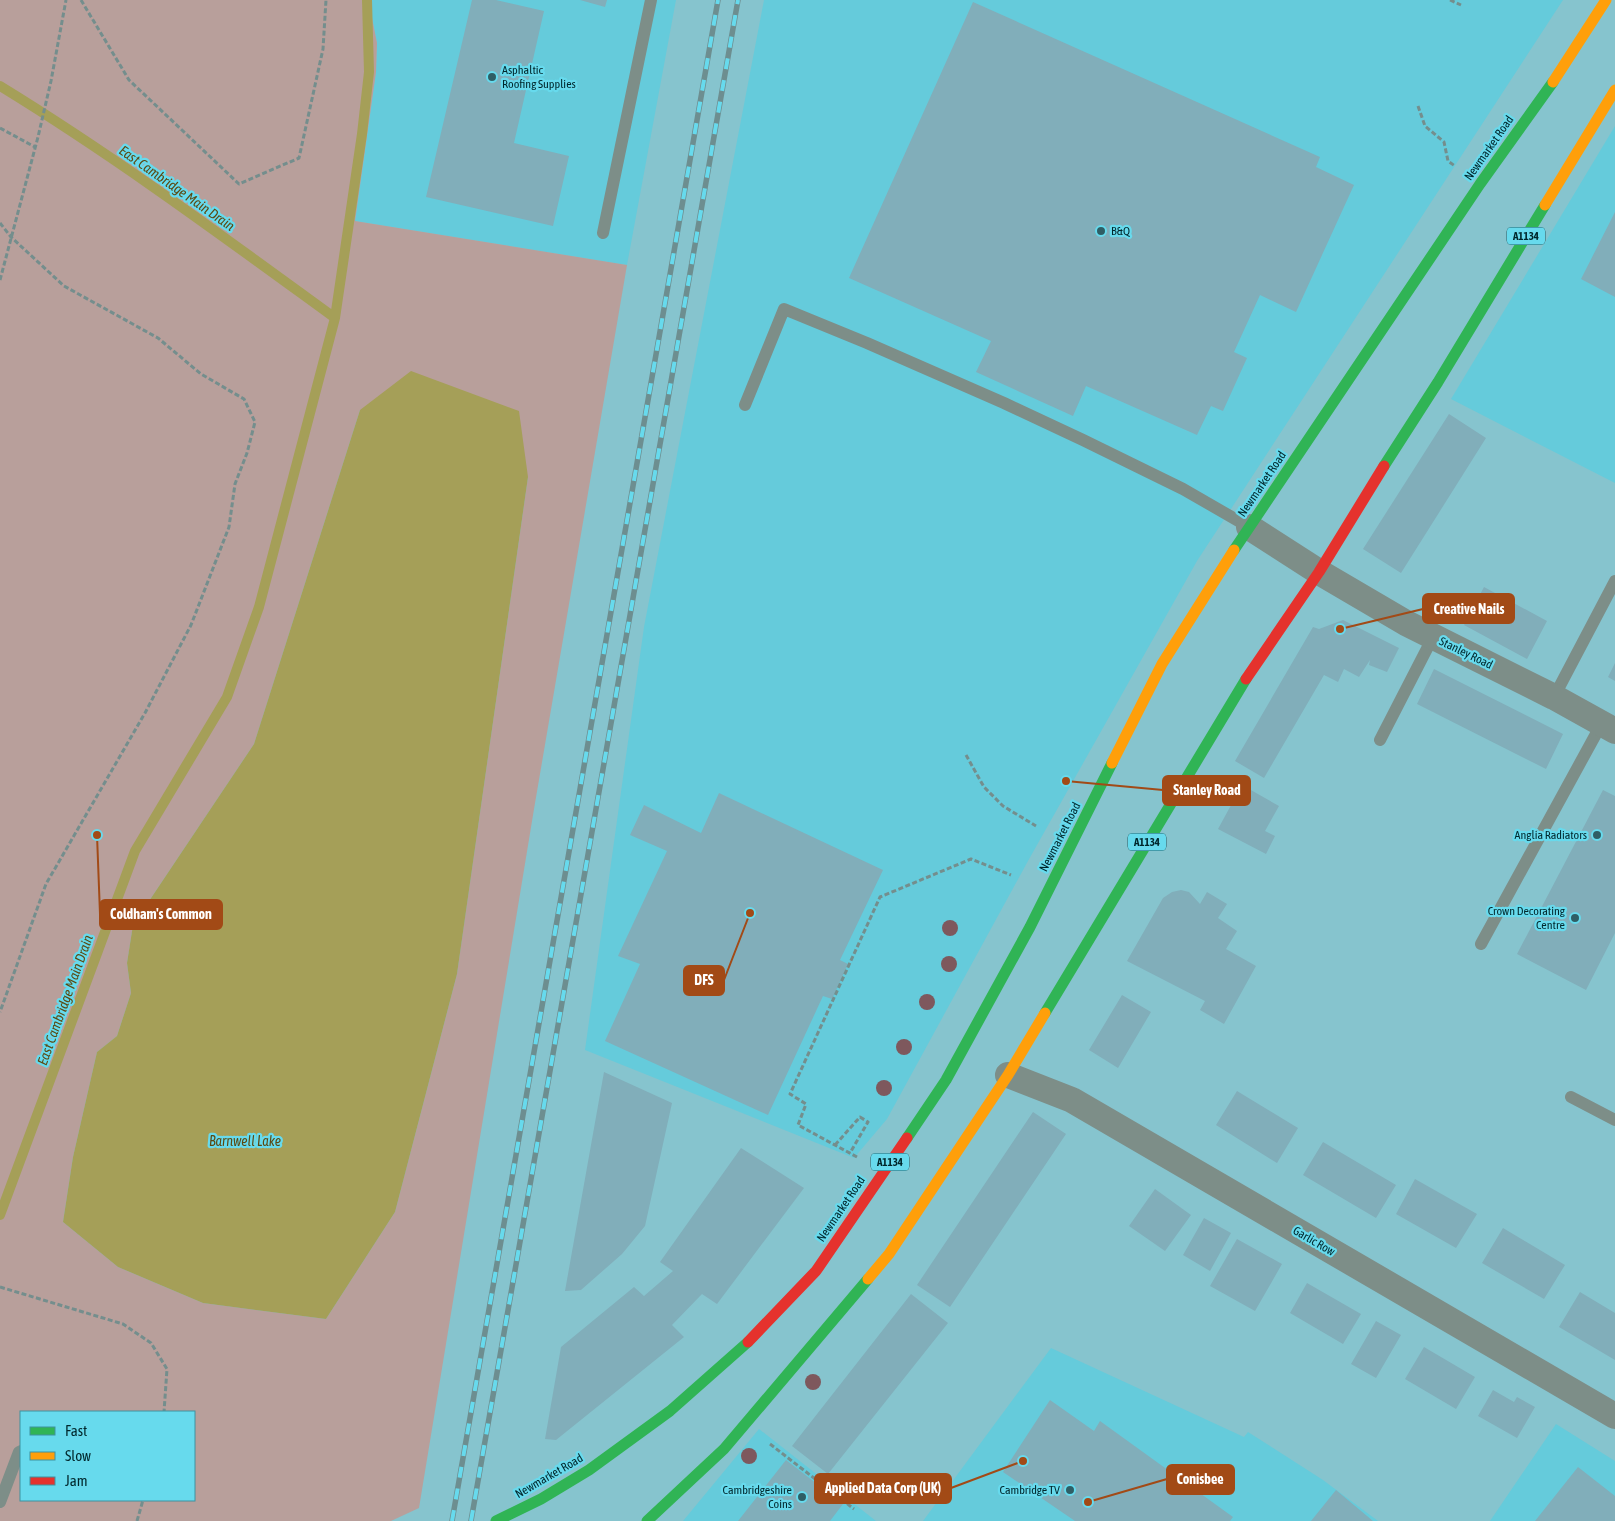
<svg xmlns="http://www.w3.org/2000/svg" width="1615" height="1521" font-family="'Asap Condensed',sans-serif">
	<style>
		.built { fill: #65cbdb }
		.green { fill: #b89f9b; fill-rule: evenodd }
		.water { fill: #a59f58 }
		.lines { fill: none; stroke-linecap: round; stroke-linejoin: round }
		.stream { stroke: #a59f58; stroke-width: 10 }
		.building { fill: #81aeba }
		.path { stroke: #748e8d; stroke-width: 3; stroke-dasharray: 5 2.5; stroke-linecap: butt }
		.lane { stroke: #7d8e88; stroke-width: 12 }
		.street { stroke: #7d8e88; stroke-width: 26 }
		.fast { stroke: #30b455; stroke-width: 11 }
		.slow { stroke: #ff9f0a; stroke-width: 11 }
		.jam { stroke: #e5322d; stroke-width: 11 }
		.rail-casing { stroke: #6d8e90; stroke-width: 5.5 }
		.rail { stroke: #67daed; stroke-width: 4; stroke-dasharray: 11; stroke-linecap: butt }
		.tree { fill: #7e585d }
		.poi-dot { fill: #2f5e65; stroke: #67daed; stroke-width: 2 }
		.labels { text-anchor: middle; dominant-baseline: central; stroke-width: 4.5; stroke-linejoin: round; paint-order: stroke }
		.shield { fill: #67daed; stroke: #1f5d66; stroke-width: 1 }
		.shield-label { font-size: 11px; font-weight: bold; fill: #00272c }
		.poi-label { font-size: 12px; fill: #00272c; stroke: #67daed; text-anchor: end }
		.street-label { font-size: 12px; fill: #00272c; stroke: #67daed }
		.water-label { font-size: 14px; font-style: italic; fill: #5b4912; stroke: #67daed }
		.leader { fill: none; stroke: #a24a16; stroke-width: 2 }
		.callout-dot { fill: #a24a16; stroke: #67daed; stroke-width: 2 }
		.callout { fill: #a24a16; stroke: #a24a16; stroke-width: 2 }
		.callout-label { font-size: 14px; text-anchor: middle; font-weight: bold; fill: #fff }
	</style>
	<rect width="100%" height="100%" fill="#86c4ce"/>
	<path class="built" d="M372,0H676L627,265L355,221L376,72L377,43L371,13Z
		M764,0H1563L1197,561L1028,861L887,1119L854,1158L585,1050L644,627Z
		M1615,126V483L1451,399Z
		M1051,1348L1244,1437L1248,1432L1323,1480L1378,1521H923Z
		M1556,1424L1615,1461V1521H1490Z
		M759,1429L876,1521H683Z"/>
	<path class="green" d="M0,0H372L371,13L377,43L376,72L355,221L627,265L534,809L419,1508L391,1521H0ZM360,410L528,477L457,974L395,1212L326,1319L203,1303L118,1267L63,1222L73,1157L97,1052L117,1036L131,993L127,963L133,925L254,744ZM21,1412H194V1500H21Z"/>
	<path class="water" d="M411,371L519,411L528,477L457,974L395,1212L326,1319L203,1303L118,1267L63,1222L73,1157L97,1052L117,1036L131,993L127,963L133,925L254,744L360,410Z"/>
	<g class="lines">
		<path class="stream" d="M0,86C116,157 225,238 335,318
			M0,1215L135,851L227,697L259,607L335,318L362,134L369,72L367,0"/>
	</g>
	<path class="building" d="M472,0H496L544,11L514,143L569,156L553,226L426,197Z
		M580,0H607L605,7Z
		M973,2L1320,157L1316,167L1354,185L1296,312L1260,295L1234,352L1247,358L1223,411L1211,406L1197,435L1086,386L1073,416L976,372L991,341L849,278Z
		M1615,212V297L1581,279Z
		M1449,414L1486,438L1401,573L1363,549Z
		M1484,587L1547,621L1527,659L1464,625Z
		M1343,620L1399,648L1387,672L1369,665L1370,660L1359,677L1344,669L1338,682L1324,675L1264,778L1235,761L1313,627L1319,629Z
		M1615,663V681L1608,677Z
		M1434,669L1563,734L1546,769L1417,704Z
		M1242,785L1279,806L1265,831L1275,836L1266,854L1218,829Z
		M1603,790L1615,796V933L1586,990L1517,954Z
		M719,793L883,870L840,960L848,964L832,999L823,996L768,1115L605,1041L640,964L618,956L667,851L630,835L644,805L701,833Z
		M1181,890L1189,892L1200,904L1207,892L1227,904L1218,918L1237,931L1226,949L1256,966L1224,1024L1200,1010L1205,1001L1127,961L1163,898L1172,892Z
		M1122,995L1151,1012L1118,1068L1089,1050Z
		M604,1072L672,1103L645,1226L622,1254L581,1290L565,1291Z
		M1237,1091L1298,1128L1277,1163L1216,1125Z
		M1033,1112L1066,1134L950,1307L917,1285Z
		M1323,1142L1396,1185L1376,1218L1303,1175Z
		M741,1148L804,1188L717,1304L702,1294L672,1325L684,1337L556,1440L545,1439L561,1347L634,1287L644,1296L673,1271L660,1262Z
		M1415,1179L1477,1214L1456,1248L1396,1214Z
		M1155,1189L1191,1215L1165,1251L1129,1226Z
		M1204,1218L1231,1233L1210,1271L1183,1255Z
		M1503,1228L1565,1265L1544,1299L1482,1263Z
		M1237,1239L1282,1264L1255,1311L1210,1286Z
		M1307,1283L1361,1314L1343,1344L1290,1313Z
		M1580,1292L1615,1313V1360L1559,1327Z
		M911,1294L948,1323L828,1474L792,1446Z
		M1376,1321L1401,1335L1376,1378L1351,1364Z
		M1424,1347L1475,1377L1456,1409L1405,1379Z
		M1493,1390L1514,1402L1517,1397L1535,1407L1517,1438L1478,1416Z
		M1050,1400L1094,1431L1100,1421L1233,1517L1230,1521H1075L1003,1472Z
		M786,1460L843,1504L830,1521H738Z
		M1578,1467L1615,1496V1521H1535Z
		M1336,1490L1373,1521H1311Z"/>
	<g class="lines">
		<path class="path" d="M81,0L129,80L239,184L299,158L323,49L326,0
			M1450,0L1461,5
			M1418,106L1425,126L1444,142L1448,161L1455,166
			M0,128L35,147
			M0,223L11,237L64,286L158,338L201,374L244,399L255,422L247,453L235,484L229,527L191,625L145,713L46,884L0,1012
			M0,280L38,137L51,81L66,0
			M966,755L984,787L1003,806L1036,826
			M835,1145L860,1117L868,1122L850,1153
			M857,1157L798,1125L806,1104L790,1094L880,897L971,859L1011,875
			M0,1287L123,1324L151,1343L167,1369L164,1412
			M770,1444L854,1509
			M137,1521L143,1500"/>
		<path class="lane" d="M603,233L651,0
			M745,405L784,309L867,343L1004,403L1083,440L1183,489L1249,527
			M1554,697L1615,581
			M1380,740L1433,637
			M1481,944L1602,723
			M1571,1097L1615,1120
			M0,1502L19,1452L21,1451"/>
		<path class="street" d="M1249,527L1319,572L1406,623L1554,697L1615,731
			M1008,1075L1072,1100L1615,1416"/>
		<path class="fast" d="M1384,466L1438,382L1545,205
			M1234,550L1480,184L1553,82
			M1045,1013L1246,679
			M907,1138L946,1080L1030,927L1112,763
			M496,1521L541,1499L589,1470L670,1411L748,1342
			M647,1521L724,1449L868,1279"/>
		<path class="slow" d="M1553,82L1606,0
			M1545,205L1615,90
			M1112,763L1162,664L1234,550
			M868,1279L889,1254L1008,1075L1045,1013"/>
		<path class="jam" d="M1246,679L1319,572L1384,466
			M748,1342L816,1271L907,1138"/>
		<g class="rail-casing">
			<path id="rail" d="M452,1521L718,0
				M471,1521L738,0"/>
		</g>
		<use href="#rail" class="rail"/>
	</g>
	<g class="tree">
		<circle cx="950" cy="928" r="8"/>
		<circle cx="949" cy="964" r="8"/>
		<circle cx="927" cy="1002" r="8"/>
		<circle cx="904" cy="1047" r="8"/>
		<circle cx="884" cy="1088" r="8"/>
		<circle cx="813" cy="1382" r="8"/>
		<circle cx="749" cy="1456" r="8"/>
	</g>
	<g class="poi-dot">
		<circle cx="492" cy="77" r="5"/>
		<circle cx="1101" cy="231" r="5"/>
		<circle cx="1597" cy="835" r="5"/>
		<circle cx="1575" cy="918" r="5"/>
		<circle cx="1070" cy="1490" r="5"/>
		<circle cx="802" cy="1497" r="5"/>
	</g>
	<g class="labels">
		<g class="shield">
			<rect x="1507" y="227.5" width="38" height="17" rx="4"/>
			<rect x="1128" y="833.5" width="38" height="17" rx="4"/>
			<rect x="871" y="1153.5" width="38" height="17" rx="4"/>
		</g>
		<g class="shield-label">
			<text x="1526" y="236">A1134</text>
			<text x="1147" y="842">A1134</text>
			<text x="890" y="1162">A1134</text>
		</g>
		<g class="poi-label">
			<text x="502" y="70" text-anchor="start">Asphaltic<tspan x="502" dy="14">Roofing Supplies</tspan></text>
			<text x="1111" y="231" text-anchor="start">B&amp;Q</text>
			<text x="1587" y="835">Anglia Radiators</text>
			<text x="1565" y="911">Crown Decorating<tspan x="1565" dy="14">Centre</tspan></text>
			<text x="792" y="1490">Cambridgeshire<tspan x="792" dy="14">Coins</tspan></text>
			<text x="1060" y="1490">Cambridge TV</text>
		</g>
		<g class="street-label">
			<text transform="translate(1489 148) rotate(-55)">Newmarket Road</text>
			<text transform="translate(1262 484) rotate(-56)">Newmarket Road</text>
			<text transform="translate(1466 653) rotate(26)">Stanley Road</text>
			<text transform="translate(1060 837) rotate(-63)">Newmarket Road</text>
			<text transform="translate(841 1209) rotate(-56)">Newmarket Road</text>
			<text transform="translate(1314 1241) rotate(30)">Garlic Row</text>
			<text transform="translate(549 1476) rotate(-30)">Newmarket Road</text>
		</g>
		<g class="water-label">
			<text transform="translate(177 188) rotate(35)">East Cambridge Main Drain</text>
			<text transform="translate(65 1000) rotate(-70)">East Cambridge Main Drain</text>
			<text x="245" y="1141">Barnwell Lake</text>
		</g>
	</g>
	<path class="leader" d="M1340 629L1423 609M1066 781L1163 790M97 835L100 914M750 913L724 980M1088 1502L1167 1479M1023 1461L951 1488"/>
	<g class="callout-dot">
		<circle cx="1340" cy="629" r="5"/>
		<circle cx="1066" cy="781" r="5"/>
		<circle cx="97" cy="835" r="5"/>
		<circle cx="750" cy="913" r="5"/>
		<circle cx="1088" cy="1502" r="5"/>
		<circle cx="1023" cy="1461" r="5"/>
	</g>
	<g class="callout">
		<rect x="1423" y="594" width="91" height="29" rx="5"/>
		<rect x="1163" y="776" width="87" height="29" rx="5"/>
		<rect x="100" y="900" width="122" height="29" rx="5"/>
		<rect x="684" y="966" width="40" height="29" rx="5"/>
		<rect x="1167" y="1465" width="67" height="29" rx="5"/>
		<rect x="815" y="1474" width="136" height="29" rx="5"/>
	</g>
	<g class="callout-label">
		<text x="1469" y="614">Creative Nails</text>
		<text x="1207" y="795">Stanley Road</text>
		<text x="161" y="919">Coldham's Common</text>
		<text x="704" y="985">DFS</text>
		<text x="1200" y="1484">Conisbee</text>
		<text x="883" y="1493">Applied Data Corp (UK)</text>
	</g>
	<rect x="20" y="1411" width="175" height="90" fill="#67daed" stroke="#3e92a0"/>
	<rect x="30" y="1427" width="25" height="8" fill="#30b455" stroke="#3e92a0"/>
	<text x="65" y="1436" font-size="15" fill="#00272c">Fast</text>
	<rect x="30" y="1452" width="25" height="8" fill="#ff9f0a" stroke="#3e92a0"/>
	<text x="65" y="1461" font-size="15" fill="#00272c">Slow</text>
	<rect x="30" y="1477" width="25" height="8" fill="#e5322d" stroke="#3e92a0"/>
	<text x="65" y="1486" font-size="15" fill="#00272c">Jam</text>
</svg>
